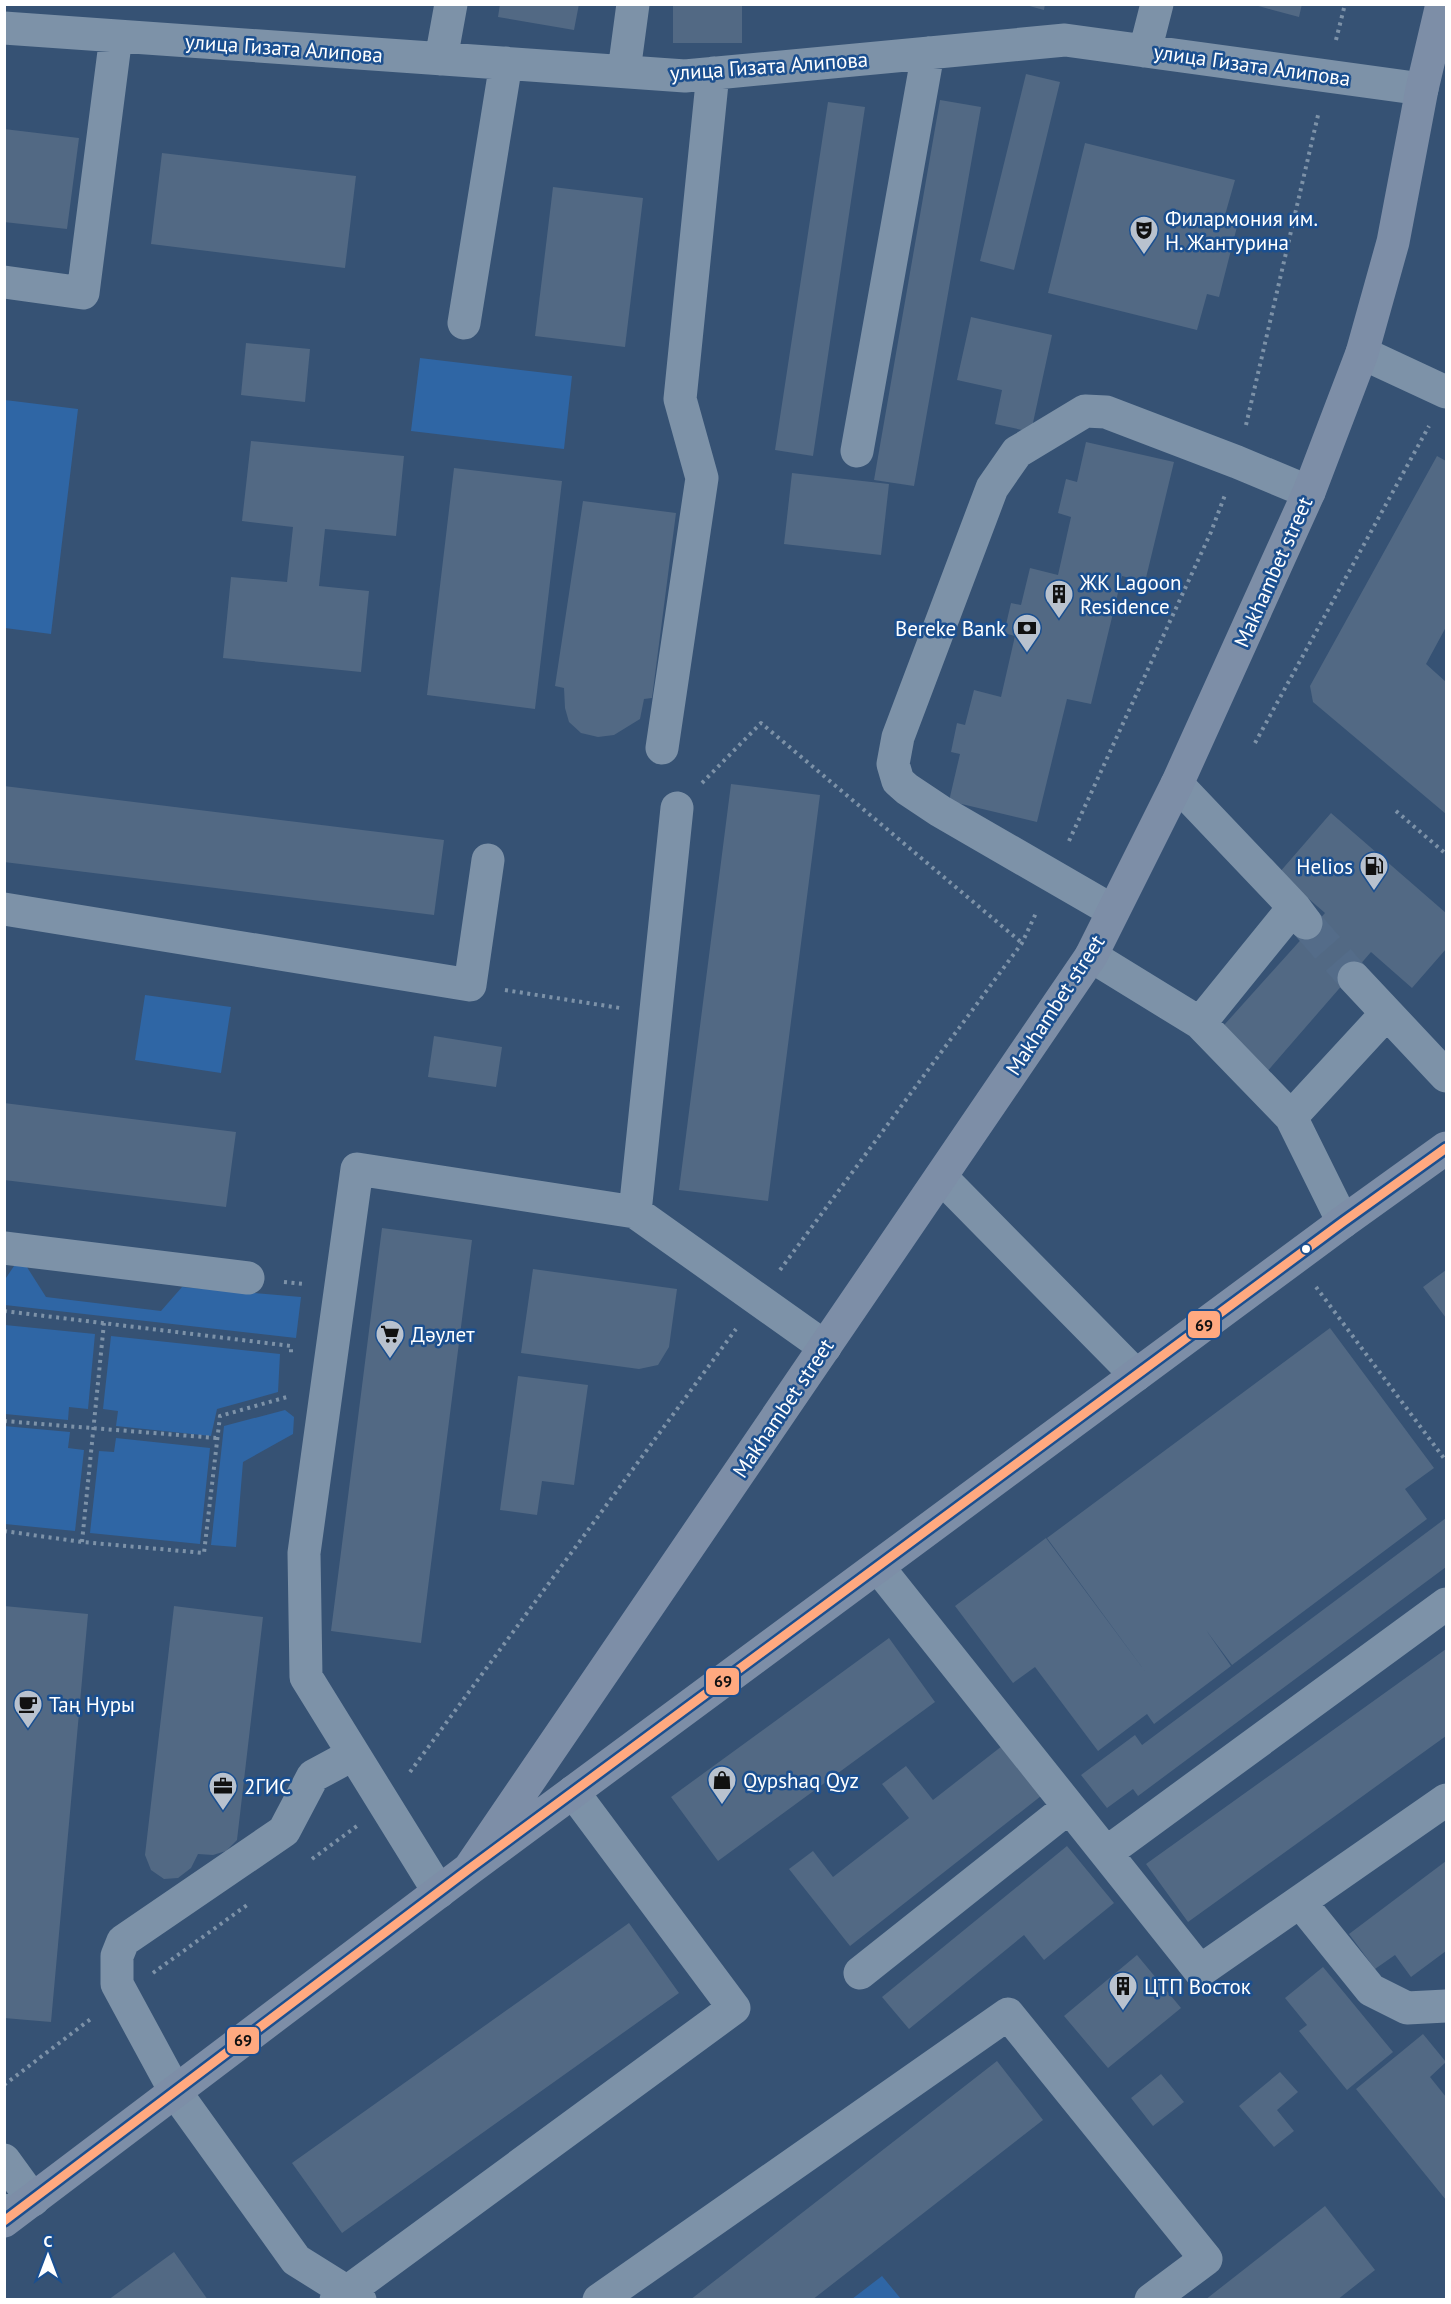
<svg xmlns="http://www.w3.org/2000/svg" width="1451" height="2304" font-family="'PT Sans',sans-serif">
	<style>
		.green { fill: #2f66a5 }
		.building { fill: #526984 }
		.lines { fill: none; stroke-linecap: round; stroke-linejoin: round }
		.minor-tunnel { stroke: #546c89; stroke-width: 33; stroke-dasharray: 33 16; stroke-linecap: butt }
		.path { stroke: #7d92a8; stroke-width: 4; stroke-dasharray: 3 4.5; stroke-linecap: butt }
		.minor { stroke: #7d92a8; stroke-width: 33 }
		.major { stroke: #7d8ea7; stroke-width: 33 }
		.bus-1-casing { stroke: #1b4f8f; stroke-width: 14 }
		.bus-1 { stroke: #ffa980; stroke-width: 9 }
		.bus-dot { fill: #fff; stroke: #1b4f8f; stroke-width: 2 }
		.labels { text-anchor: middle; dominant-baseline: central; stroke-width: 5; stroke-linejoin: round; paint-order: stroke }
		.street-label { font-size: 21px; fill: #fff; stroke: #1b4f8f }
		.poi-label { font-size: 21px; fill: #fff; stroke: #1b4f8f; text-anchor: start }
		.line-badge { stroke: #1b4f8f; stroke-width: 2 }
		.pale-badge-label { font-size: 16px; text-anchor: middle; font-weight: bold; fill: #111 }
	</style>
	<rect width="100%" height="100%" fill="#365274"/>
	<path class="green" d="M420,358L572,376L564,449L411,431Z
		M5,400L78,409L51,634L5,628Z
		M145,995L231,1007L221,1073L135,1060Z
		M16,1263L25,1264L46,1297L161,1311L182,1287L301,1297L296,1338L5,1305L4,1281Z
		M5,1325L95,1334L88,1409L69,1407L68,1420L5,1414Z
		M111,1336L280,1354L278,1392L217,1409L211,1436L116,1426L118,1411L103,1409Z
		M285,1410L294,1417L293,1434L243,1462L236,1547L211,1545L224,1426Z
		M4,1426L70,1432L68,1448L84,1450L75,1531L5,1524Z
		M116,1438L210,1448L200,1544L90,1533L99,1451L114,1452Z
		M882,2276L901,2299H852Z"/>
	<path class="building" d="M500,4H579L574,30L498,17Z
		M673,4H742V43H673Z
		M1022,4H1045L1044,10Z
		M1251,4H1302L1299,17Z
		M1026,74L1060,82L1014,270L980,261Z
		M940,100L981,107L914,486L874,480Z
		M828,102L865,107L813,456L775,450Z
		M4,129L79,138L67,229L4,222Z
		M1085,143L1235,180L1225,215L1239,219L1219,297L1207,294L1197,330L1048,293Z
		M162,153L356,176L345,268L151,244Z
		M553,187L643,198L625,347L535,336Z
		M971,317L1052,335L1031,432L995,424L1002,390L957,380Z
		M246,343L310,349L305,402L241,395Z
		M251,441L404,456L396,536L325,529L319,586L369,591L361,672L223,658L231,577L287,582L293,527L242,521Z
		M1086,442L1174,462L1145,582L1122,576L1091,704L1067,699L1037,822L949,801L960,754L951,752L957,723L965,725L974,690L1001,697L1015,636L1004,633L1011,603L1021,605L1030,568L1058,575L1071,517L1058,513L1066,479L1077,482Z
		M1437,456L1446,461V627L1426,664L1446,682V814L1313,702L1310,686Z
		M454,468L562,481L535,709L427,695Z
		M792,473L889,484L881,555L784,544Z
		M583,501L676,513L652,698L644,699L640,719L614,735L598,737L581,733L569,722L565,708L564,688L555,686Z
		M731,784L820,795L768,1201L679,1190Z
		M4,786L444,840L434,915L4,862Z
		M1331,813L1446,913V949L1412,988L1371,952L1258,1082L1216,1034L1325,913L1279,873Z
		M434,1036L502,1047L496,1087L428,1077Z
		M4,1103L236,1132L226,1207L4,1180Z
		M382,1228L472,1240L421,1643L331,1631Z
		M533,1269L677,1289L669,1347L658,1365L639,1369L521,1353Z
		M1446,1270V1318L1423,1287Z
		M1330,1328L1434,1468L1405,1489L1427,1519L1232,1665L1206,1630L1231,1666L1154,1724L1147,1714L1098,1751L1035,1667L1013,1683L955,1606L1046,1538L1147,1674L1047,1538Z
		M518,1376L588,1385L574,1485L542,1481L537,1515L500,1510Z
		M1446,1518V1567L1138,1796L1133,1789L1107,1808L1081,1775L1135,1735L1142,1745Z
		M4,1606L88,1614L51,2022L4,2018Z
		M174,1606L263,1617L237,1840L226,1851L213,1855L198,1854L191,1868L178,1878L164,1879L151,1870L145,1855Z
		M889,1638L935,1702L718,1861L671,1797Z
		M1446,1649V1736L1188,1922L1146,1864Z
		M1002,1746L1041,1796L850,1946L789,1869L813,1851L833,1877L909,1818L882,1784L906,1766L933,1800Z
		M1067,1846L1114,1903L1044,1960L1024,1935L909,2029L882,1997Z
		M1446,1861V1951L1411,1977L1395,1955L1375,1969L1349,1934Z
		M629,1923L679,1993L342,2233L292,2163Z
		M1137,1955L1181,2008L1108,2068L1064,2016Z
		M1323,1967L1393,2052L1347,2090L1299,2031L1307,2025L1285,1998Z
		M1423,2034L1446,2062L1430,2077L1446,2097V2200L1356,2089Z
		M997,2061L1043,2120L812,2300H690Z
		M1280,2072L1298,2092L1277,2110L1294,2131L1274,2147L1239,2106Z
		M1161,2074L1184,2102L1153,2126L1131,2098Z
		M1325,2206L1375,2270L1337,2300H1205Z
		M174,2252L208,2300H108Z"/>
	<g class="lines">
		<path class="minor-tunnel" d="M1306,923L1354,978"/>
		<path class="path" d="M1336,40L1345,4
			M1246,425L1319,111
			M1255,743L1429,426
			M702,783L761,723L1022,943
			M1396,811L1446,854
			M1069,841L1211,532L1225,495
			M505,990L620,1008
			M780,1270L1022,943L1037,911
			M284,1282L304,1284
			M1316,1287L1446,1461
			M4,1311L291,1346V1354
			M4,1421L216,1438
			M4,1531L82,1542L204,1553L220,1416L287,1397V1394
			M82,1542L104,1323
			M410,1772L736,1329
			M312,1859L357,1826
			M153,1973L247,1905
			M4,2085L92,2018"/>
		<path class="minor" d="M4,28L685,76L1065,40L1422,89
			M1145,51L1157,4
			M441,59L451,4
			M624,71L633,4
			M4,282L83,293L116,36
			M464,323L506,63
			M1362,353L1446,392
			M857,451L928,53
			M662,748L702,478L680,399L713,73
			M1177,784L1294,907L1306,923
			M677,808L635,1212L825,1347
			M4,909L470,985L488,860
			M1113,911L940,811L907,789L898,781L893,764L898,737L992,488L1017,452L1085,411L1106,412L1237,462L1309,492
			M1091,956L1200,1023L1291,1117L1343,1222
			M1354,978L1446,1076
			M1200,1023L1294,907
			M1291,1117L1386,1014
			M941,1177L1136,1375
			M4,1248L248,1278
			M878,1567L1200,1971L1446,1800
			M352,1755L313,1776L284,1831L123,1941L117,1956V1984L176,2093L296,2260L360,2300
			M1106,1853L1446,1604
			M439,1892L306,1677L304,1553L357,1169L635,1212
			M1300,1902L1371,1990L1407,2008L1446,2006
			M860,1973L1069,1807
			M4,2160L33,2200L9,2211
			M336,2300L734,2008L573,1792
			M599,2300L1008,2014L1206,2259L1151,2300"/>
		<path class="major" d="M469,1869L1091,956L1177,784L1309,492L1362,353L1393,242L1422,89L1442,4
			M4,2221L469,1869L1343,1222L1446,1148"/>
		<g class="bus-1-casing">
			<path id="bus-1" d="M4,2221L469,1869L1343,1222L1446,1148"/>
		</g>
		<use href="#bus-1" class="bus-1"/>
	</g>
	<defs>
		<g id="theatre-pin" transform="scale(1.5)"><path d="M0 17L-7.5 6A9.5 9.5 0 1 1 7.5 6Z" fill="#b9c2ce" stroke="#1b4f8f"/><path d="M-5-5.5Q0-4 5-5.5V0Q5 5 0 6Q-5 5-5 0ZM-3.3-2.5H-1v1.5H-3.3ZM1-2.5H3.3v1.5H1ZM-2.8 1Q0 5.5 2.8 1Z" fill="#111"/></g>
		<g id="building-pin" transform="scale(1.5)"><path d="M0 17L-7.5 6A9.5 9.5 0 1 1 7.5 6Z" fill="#b9c2ce" stroke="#1b4f8f"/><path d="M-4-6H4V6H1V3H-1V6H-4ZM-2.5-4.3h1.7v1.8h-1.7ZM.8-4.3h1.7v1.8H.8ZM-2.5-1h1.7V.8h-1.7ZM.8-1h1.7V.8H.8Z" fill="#111"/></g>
		<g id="bank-pin" transform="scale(1.5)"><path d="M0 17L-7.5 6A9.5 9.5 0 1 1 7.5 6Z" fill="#b9c2ce" stroke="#1b4f8f"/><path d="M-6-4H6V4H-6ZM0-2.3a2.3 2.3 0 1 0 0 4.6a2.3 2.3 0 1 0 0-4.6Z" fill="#111"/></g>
		<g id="fuel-pin" transform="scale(1.5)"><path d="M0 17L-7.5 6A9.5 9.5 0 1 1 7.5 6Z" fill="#b9c2ce" stroke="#1b4f8f"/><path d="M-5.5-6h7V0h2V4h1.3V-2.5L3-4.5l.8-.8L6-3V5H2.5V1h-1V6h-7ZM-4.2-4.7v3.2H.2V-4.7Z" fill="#111"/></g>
		<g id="supermarket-pin" transform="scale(1.5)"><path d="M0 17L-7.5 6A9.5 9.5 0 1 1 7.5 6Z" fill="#b9c2ce" stroke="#1b4f8f"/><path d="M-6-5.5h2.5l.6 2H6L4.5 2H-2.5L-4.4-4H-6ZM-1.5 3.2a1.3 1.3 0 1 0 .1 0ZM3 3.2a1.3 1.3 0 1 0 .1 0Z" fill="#111"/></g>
		<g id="cafe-pin" transform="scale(1.5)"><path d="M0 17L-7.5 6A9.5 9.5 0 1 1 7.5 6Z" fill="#b9c2ce" stroke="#1b4f8f"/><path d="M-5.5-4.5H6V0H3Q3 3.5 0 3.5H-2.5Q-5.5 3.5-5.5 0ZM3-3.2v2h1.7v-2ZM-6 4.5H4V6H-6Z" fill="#111"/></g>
		<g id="shop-pin" transform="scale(1.5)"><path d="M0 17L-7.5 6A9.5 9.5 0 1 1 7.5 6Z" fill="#b9c2ce" stroke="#1b4f8f"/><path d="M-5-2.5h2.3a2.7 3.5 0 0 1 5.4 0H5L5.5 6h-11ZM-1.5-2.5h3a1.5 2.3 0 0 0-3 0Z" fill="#111"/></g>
		<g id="office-pin" transform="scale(1.5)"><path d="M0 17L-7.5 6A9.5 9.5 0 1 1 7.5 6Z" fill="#b9c2ce" stroke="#1b4f8f"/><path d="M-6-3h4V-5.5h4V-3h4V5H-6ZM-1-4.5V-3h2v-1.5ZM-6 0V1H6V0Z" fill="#111"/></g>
	</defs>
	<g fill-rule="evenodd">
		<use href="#theatre-pin" x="1144" y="230"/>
		<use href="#building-pin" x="1059" y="594"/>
		<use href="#bank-pin" x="1027" y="628"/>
		<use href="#fuel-pin" x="1374" y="866"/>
		<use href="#supermarket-pin" x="390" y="1334"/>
		<use href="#cafe-pin" x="28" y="1704"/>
		<use href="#shop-pin" x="722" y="1780"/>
		<use href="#office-pin" x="223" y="1786"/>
		<use href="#building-pin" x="1123" y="1986"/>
	</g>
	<circle class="bus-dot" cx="1306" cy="1249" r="5"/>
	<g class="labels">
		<g class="street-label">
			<text transform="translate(284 48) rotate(4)">улица Гизата Алипова</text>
			<text transform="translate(1252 65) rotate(8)">улица Гизата Алипова</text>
			<text transform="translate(769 66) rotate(-4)">улица Гизата Алипова</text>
			<text transform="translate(1273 572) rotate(-66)">Makhambet street</text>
			<text transform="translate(1055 1005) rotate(-57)">Makhambet street</text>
			<text transform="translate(783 1408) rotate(-56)">Makhambet street</text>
		</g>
		<g class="poi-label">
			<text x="1165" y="218">Филармония им.<tspan x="1165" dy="24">Н. Жантурина</tspan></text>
			<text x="1080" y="582">ЖК Lagoon<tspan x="1080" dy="24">Residence</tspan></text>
			<text x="1006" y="628" text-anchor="end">Bereke Bank</text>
			<text x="1353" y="866" text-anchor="end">Helios</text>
			<text x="411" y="1334">Дәулет</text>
			<text x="49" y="1704">Таң Нуры</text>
			<text x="743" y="1780">Qypshaq Qyz</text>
			<text x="244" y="1786">2ГИС</text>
			<text x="1144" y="1986">ЦТП Восток</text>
		</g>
	</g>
	<g class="line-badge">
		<rect x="1187" y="1310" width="34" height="29" rx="6" fill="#ffa980"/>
		<rect x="705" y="1667" width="35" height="29" rx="6" fill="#ffa980"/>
		<rect x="226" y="2026" width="34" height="29" rx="6" fill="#ffa980"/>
	</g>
	<g class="pale-badge-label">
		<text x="1204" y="1331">69</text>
		<text x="723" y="1687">69</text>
		<text x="243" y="2046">69</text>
	</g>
	<rect width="1451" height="2304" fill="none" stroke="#ffffff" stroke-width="12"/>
	<g transform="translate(48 2256)" stroke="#1b4f8f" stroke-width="4.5" paint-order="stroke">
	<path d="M0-4.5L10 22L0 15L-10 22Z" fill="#ffffff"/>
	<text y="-9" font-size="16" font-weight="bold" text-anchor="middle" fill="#ffffff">С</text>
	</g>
</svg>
